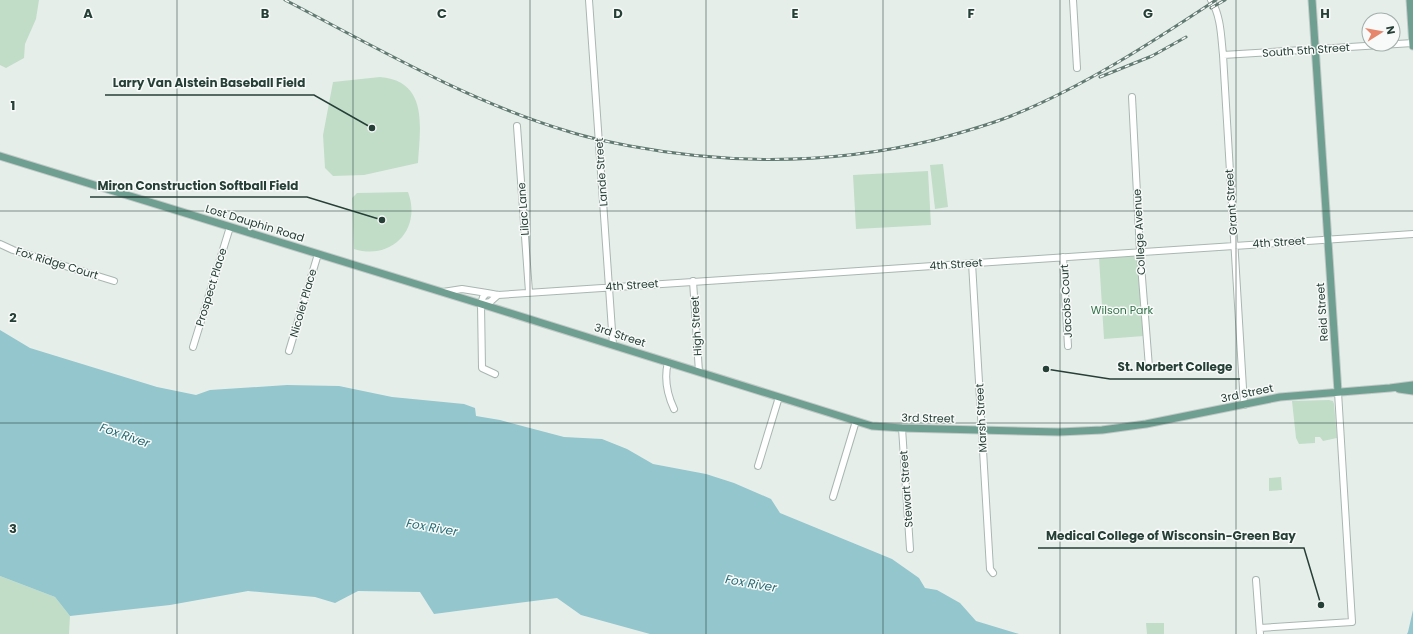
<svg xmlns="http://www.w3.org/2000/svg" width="1413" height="634" font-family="Poppins,sans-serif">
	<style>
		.green { fill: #c1ddc8 }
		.water { fill: #94c6cd }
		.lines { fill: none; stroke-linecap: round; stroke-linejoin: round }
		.minor-casing { stroke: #a9b6b1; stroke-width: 8 }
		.major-casing { stroke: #c2c9c7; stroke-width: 9 }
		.minor { stroke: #fff; stroke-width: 6 }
		.major { stroke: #6f9f91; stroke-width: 7 }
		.rail-casing { stroke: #617a72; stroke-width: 3 }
		.rail { stroke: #f7faf8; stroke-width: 1.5; stroke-dasharray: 4.5; stroke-linecap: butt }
		.grid { fill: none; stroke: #263f37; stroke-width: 1; stroke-opacity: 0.55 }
		.labels { text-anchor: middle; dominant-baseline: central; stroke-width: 3; stroke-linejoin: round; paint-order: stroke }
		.street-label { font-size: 11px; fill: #263f37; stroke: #f7faf8 }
		.park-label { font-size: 11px; fill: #34724a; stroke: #f7faf8 }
		.water-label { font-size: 12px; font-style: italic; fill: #256b76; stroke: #f7faf8 }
		.grid-label { font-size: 13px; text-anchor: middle; font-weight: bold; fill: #263f37; stroke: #f7faf8; stroke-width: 3; stroke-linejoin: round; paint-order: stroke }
		.leader { fill: none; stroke: #263f37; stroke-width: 1.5 }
		.callout-dot { fill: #263f37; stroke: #f7faf8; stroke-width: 1.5 }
		.callout-label { font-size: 12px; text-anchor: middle; font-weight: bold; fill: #263f37; stroke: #f7faf8; stroke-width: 3; stroke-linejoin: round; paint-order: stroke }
	</style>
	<rect width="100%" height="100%" fill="#e6eeea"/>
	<path class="green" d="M0,0H39L36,19L25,44L24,58L6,68L0,65Z
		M380,77C429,81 420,128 418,163L364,175L333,176L325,168L323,135L333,82Z
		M943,164L948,207L935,209L930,165Z
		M928,171L931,225L856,229L853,175Z
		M408,192C422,229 392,261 354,249L352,198L357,193Z
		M1133,256L1137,258L1139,267L1144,336L1104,339L1099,258Z
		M1329,400L1333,401L1334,404L1337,438L1323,441L1320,437H1315V443L1299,444L1296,438L1292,401Z
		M1281,477L1282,490L1269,491V478Z
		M0,576L55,597L70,616L69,634H0Z
		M1146,623H1164V634H1147Z"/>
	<path class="water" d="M0,330L30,348L157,387L196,395L210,390L287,385L339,386L392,397L464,404L475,408L476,416L500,420L564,437L602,439L627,449L653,464L706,474L734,483L771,499L780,513L892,559L919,578L925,588L937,590L960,603L976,621L1019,634H650L581,615L557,598L434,614L420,592L358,591L335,603L315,597L248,591L170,605L70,616L55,597L0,576Z
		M1413,610V634H1407L1408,632Z"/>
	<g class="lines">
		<g class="minor-casing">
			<path id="minor" d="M589,0L613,345
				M1073,0L1077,68
				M1211,0C1221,16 1221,36 1223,55L1244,405
				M1223,55L1413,43
				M1132,97L1140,252L1149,367
				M517,126L529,292
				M0,244L13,250L114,281
				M1063,257L1068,346
				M972,263L990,569L993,573
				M693,281L699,372
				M443,292L462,289L487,293
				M481,304L490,302L498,295
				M193,347L230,227
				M289,351L318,254
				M668,362C664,378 667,394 674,409
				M495,374L482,368L481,304L483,297L487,293L498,295L1413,234
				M902,428L910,549
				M758,466L779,397
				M833,497L856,421
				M1256,580L1260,634
				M1260,628L1352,622L1338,392"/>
		</g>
		<g class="major-casing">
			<path id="major" d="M1312,0L1338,392
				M1410,0L1413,46
				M0,156L481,304L872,426L902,428L1059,432L1102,430L1146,424L1280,397L1390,388L1413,385
				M1399,389L1413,391"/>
		</g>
		<use href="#minor" class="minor"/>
		<use href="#major" class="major"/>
		<g class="rail-casing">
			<path id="rail" d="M285,0C375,47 470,102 567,131C588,138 609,142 630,146C731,165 835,164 934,140C960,133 986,126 1011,116C1083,87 1151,43 1216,0
				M1211,8L1225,0
				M1100,77L1152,56L1186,37"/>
		</g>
		<use href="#rail" class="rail"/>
	</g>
	<path class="grid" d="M177,0V634M353,0V634M530,0V634M706,0V634M883,0V634M1060,0V634M1236,0V634M0,211H1413M0,423H1413"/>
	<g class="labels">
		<g class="street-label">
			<text transform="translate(1306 50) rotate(-4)">South 5th Street</text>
			<text transform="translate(601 172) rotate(-94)">Lande Street</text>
			<text transform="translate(1231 202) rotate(-94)">Grant Street</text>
			<text transform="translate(523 209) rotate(-94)">Lilac Lane</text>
			<text transform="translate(255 223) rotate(17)">Lost Dauphin Road</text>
			<text transform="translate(1139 232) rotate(-93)">College Avenue</text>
			<text transform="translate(1279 242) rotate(-4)">4th Street</text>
			<text transform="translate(57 263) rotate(17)">Fox Ridge Court</text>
			<text transform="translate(956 264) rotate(-4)">4th Street</text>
			<text transform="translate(632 285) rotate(-4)">4th Street</text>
			<text transform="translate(211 287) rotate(-73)">Prospect Place</text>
			<text transform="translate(1066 301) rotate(-93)">Jacobs Court</text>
			<text transform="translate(303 303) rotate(-74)">Nicolet Place</text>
			<text transform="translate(1322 312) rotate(-94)">Reid Street</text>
			<text transform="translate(696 326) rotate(-93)">High Street</text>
			<text transform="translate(620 335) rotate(18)">3rd Street</text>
			<text transform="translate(1247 393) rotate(-12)">3rd Street</text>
			<text transform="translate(928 418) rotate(1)">3rd Street</text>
			<text transform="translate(981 418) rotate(-93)">Marsh Street</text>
			<text transform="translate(906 489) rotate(-94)">Stewart Street</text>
		</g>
		<g class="park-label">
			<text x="1122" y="310">Wilson Park</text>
		</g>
		<g class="water-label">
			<text transform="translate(125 435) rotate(19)">Fox River</text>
			<text transform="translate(432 527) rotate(10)">Fox River</text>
			<text transform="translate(751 583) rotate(10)">Fox River</text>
		</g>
	</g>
	<g class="grid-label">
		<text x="88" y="18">A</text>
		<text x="265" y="18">B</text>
		<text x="442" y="18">C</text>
		<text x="618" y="18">D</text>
		<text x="795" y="18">E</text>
		<text x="971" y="18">F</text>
		<text x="1148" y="18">G</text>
		<text x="1325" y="18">H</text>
		<text x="13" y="110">1</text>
		<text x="13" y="322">2</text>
		<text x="13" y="533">3</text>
	</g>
	<path class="leader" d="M372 128L314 95H105M382 220L307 197H90M1046 369L1110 379H1240M1321 605L1304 548H1038"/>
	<g class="callout-dot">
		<circle cx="372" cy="128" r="4"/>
		<circle cx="382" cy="220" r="4"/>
		<circle cx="1046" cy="369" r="4"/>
		<circle cx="1321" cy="605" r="4"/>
	</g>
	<g class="callout-label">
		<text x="209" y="87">Larry Van Alstein Baseball Field</text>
		<text x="198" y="190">Miron Construction Softball Field</text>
		<text x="1175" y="371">St. Norbert College</text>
		<text x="1171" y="540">Medical College of Wisconsin-Green Bay</text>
	</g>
	<g transform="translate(1381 32) rotate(79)"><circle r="19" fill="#f7faf8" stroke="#a3afab"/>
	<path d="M0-3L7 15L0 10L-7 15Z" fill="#e6866c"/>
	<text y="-6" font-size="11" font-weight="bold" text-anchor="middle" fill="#263f37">N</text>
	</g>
</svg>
